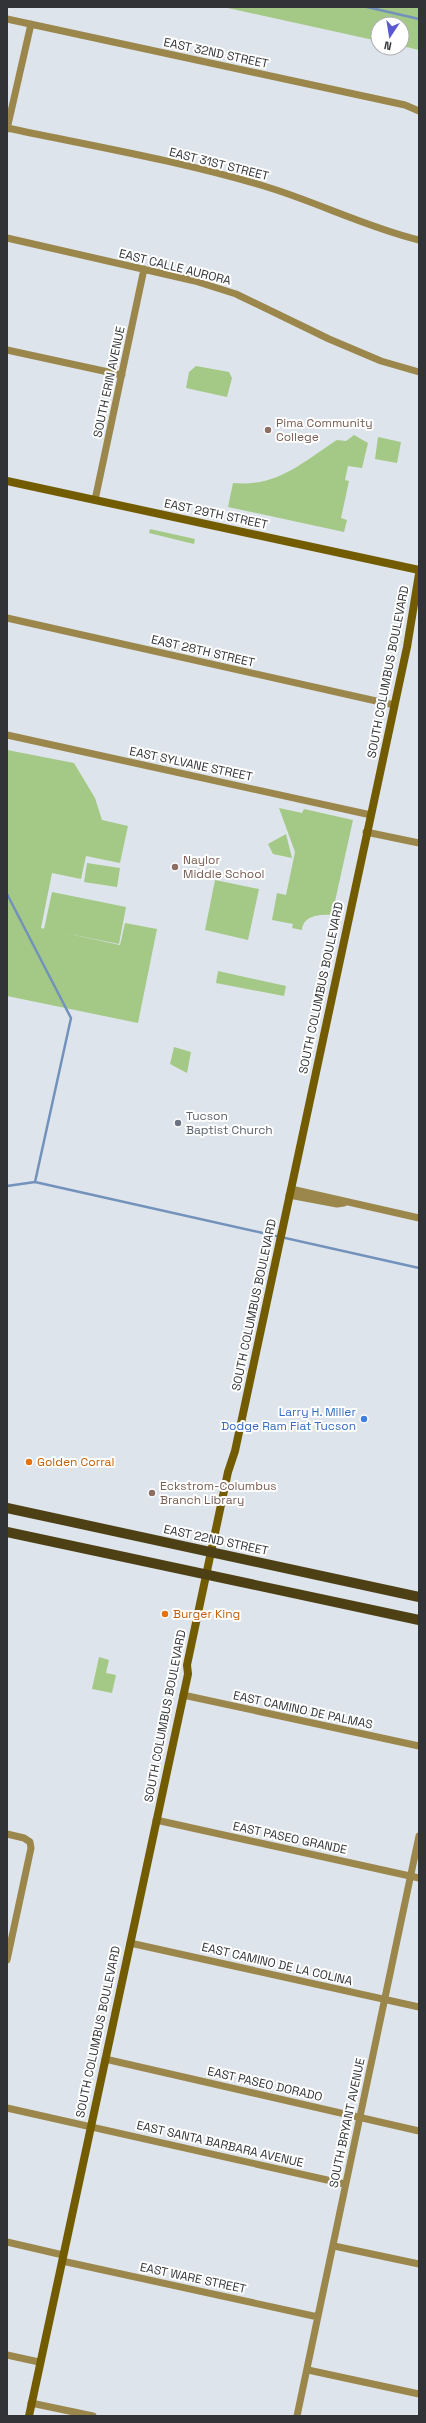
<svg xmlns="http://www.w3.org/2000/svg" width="426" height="2423" font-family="'Space Grotesk',sans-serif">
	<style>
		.green { fill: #a4c986 }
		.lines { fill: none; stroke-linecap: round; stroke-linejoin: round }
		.stream { stroke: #7292bc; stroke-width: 2.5 }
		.street { stroke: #9b874c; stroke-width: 7 }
		.secondary { stroke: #735b00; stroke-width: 8 }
		.primary { stroke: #4d4015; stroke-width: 10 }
		.education-dot { fill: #8d6e63; stroke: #fff; stroke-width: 1.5 }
		.worship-dot { fill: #6b7280; stroke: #fff; stroke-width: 1.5 }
		.shop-dot { fill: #3f7fe0; stroke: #fff; stroke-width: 1.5 }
		.food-dot { fill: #e8710a; stroke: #fff; stroke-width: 1.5 }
		.labels { text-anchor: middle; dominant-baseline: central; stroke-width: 4; stroke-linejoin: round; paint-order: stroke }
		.street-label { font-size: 12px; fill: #313336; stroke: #fff }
		.education-label { font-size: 12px; fill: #785e54; stroke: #fff; text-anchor: start }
		.worship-label { font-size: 12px; fill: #5b616d; stroke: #fff; text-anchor: start }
		.shop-label { font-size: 12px; fill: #366cbe; stroke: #fff; text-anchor: end }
		.food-label { font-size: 12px; fill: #c56008; stroke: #fff; text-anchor: start }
	</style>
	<rect width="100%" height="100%" fill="#dde4eb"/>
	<path class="green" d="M223,7H419V50L402,46V24H378V41Z
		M196,366L229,372L232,378L227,397L186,388L189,372Z
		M354,435L368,443L362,468L348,466L345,480L349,481L341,518L347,520L344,532L228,507L233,483C278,487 301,463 337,440L346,441Z
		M378,437L401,442L397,463L375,459Z
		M150,529L195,539L194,544L149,533Z
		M7,750L74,763L95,798L102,820L128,826L120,863L86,856L81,879L52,873L41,928L61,933L44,929L52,892L126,907L119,944L64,933L120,945L125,923L157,929L138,1023L7,996Z
		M279,808L302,813L304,809L353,820L332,915C321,914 303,915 302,930L292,928L293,924L272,920L277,893L286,895L295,852Z
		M286,834L292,858L273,854L268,844Z
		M87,863L120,868L117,887L84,882Z
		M215,880L259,889L248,940L205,930Z
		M218,971L286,986L284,996L216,983Z
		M174,1047L191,1052L187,1073L170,1064Z
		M99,1657L109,1660L106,1673L116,1675L112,1693L92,1689Z"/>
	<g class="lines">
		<path class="stream" d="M367,7L419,19
			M7,894L71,1018L35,1182L419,1268
			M7,1186L35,1182"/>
		<path class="street" d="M7,19L405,105L419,111
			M7,128C93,146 180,161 264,186C317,202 366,227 419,240
			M7,129L31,24
			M7,238L195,281L236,294L329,339L381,361L419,372
			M7,350L122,375
			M95,500L144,269
			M7,618L394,705
			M7,735L371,815
			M366,832L419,843
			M291,1189L419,1218
			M289,1195L337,1204L344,1203
			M183,1695L419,1746
			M156,1820L419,1878
			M7,1834L24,1838L30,1842L31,1848L7,1960
			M130,1943L419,2007
			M105,2059L419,2131
			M7,2108L345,2184
			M7,2242L63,2255
			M334,2246L419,2264
			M62,2261L318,2317
			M7,2355L39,2362
			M308,2370L419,2394
			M31,2403L93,2416
			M297,2416L419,1836"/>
		<path class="secondary" d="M7,481L419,570
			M29,2416L188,1674L187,1665L228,1472L235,1451L407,647L419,574"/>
		<path class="primary" d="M7,1508L419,1597
			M7,1532L419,1620"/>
	</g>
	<g class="education-dot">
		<circle cx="268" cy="430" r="4"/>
		<circle cx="175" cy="867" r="4"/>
		<circle cx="152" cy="1493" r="4"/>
	</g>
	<circle class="worship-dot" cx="178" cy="1123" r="4"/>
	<circle class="shop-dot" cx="364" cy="1419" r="4"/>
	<g class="food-dot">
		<circle cx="29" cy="1462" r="4"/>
		<circle cx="165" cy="1614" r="4"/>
	</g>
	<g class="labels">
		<g class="street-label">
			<text transform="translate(216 53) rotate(12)">EAST 32ND STREET</text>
			<text transform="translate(219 164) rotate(14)">EAST 31ST STREET</text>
			<text transform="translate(175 267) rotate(14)">EAST CALLE AURORA</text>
			<text transform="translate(109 382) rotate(-78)">SOUTH ERIN AVENUE</text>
			<text transform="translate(216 514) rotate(12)">EAST 29TH STREET</text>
			<text transform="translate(203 651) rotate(13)">EAST 28TH STREET</text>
			<text transform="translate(388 672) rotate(-79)">SOUTH COLUMBUS BOULEVARD</text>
			<text transform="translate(191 764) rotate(12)">EAST SYLVANE STREET</text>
			<text transform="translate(321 988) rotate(-78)">SOUTH COLUMBUS BOULEVARD</text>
			<text transform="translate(254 1305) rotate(-78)">SOUTH COLUMBUS BOULEVARD</text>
			<text transform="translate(216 1540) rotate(12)">EAST 22ND STREET</text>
			<text transform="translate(303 1710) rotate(12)">EAST CAMINO DE PALMAS</text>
			<text transform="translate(165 1716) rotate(-79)">SOUTH COLUMBUS BOULEVARD</text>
			<text transform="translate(290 1838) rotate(12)">EAST PASEO GRANDE</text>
			<text transform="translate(277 1964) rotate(13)">EAST CAMINO DE LA COLINA</text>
			<text transform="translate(98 2032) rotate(-78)">SOUTH COLUMBUS BOULEVARD</text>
			<text transform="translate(265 2084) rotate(13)">EAST PASEO DORADO</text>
			<text transform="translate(347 2123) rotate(-78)">SOUTH BRYANT AVENUE</text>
			<text transform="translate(220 2144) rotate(13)">EAST SANTA BARBARA AVENUE</text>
			<text transform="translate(193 2278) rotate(12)">EAST WARE STREET</text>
		</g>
		<g class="education-label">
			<text x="276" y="423">Pima Community<tspan x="276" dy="14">College</tspan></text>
			<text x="183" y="860">Naylor<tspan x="183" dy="14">Middle School</tspan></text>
			<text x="160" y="1486">Eckstrom-Columbus<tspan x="160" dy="14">Branch Library</tspan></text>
		</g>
		<g class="worship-label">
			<text x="186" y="1116">Tucson<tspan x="186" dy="14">Baptist Church</tspan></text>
		</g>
		<g class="shop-label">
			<text x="356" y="1412">Larry H. Miller<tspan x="356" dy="14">Dodge Ram Fiat Tucson</tspan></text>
		</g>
		<g class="food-label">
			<text x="37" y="1462">Golden Corral</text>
			<text x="173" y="1614">Burger King</text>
		</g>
	</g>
	<rect width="426" height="2423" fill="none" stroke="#313336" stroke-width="16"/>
	<g transform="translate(390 36) rotate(192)"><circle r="19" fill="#ffffff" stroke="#adadaf"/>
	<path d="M0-3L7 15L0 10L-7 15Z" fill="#5b59d1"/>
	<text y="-6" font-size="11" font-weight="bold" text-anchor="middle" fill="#313336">N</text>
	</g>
</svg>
